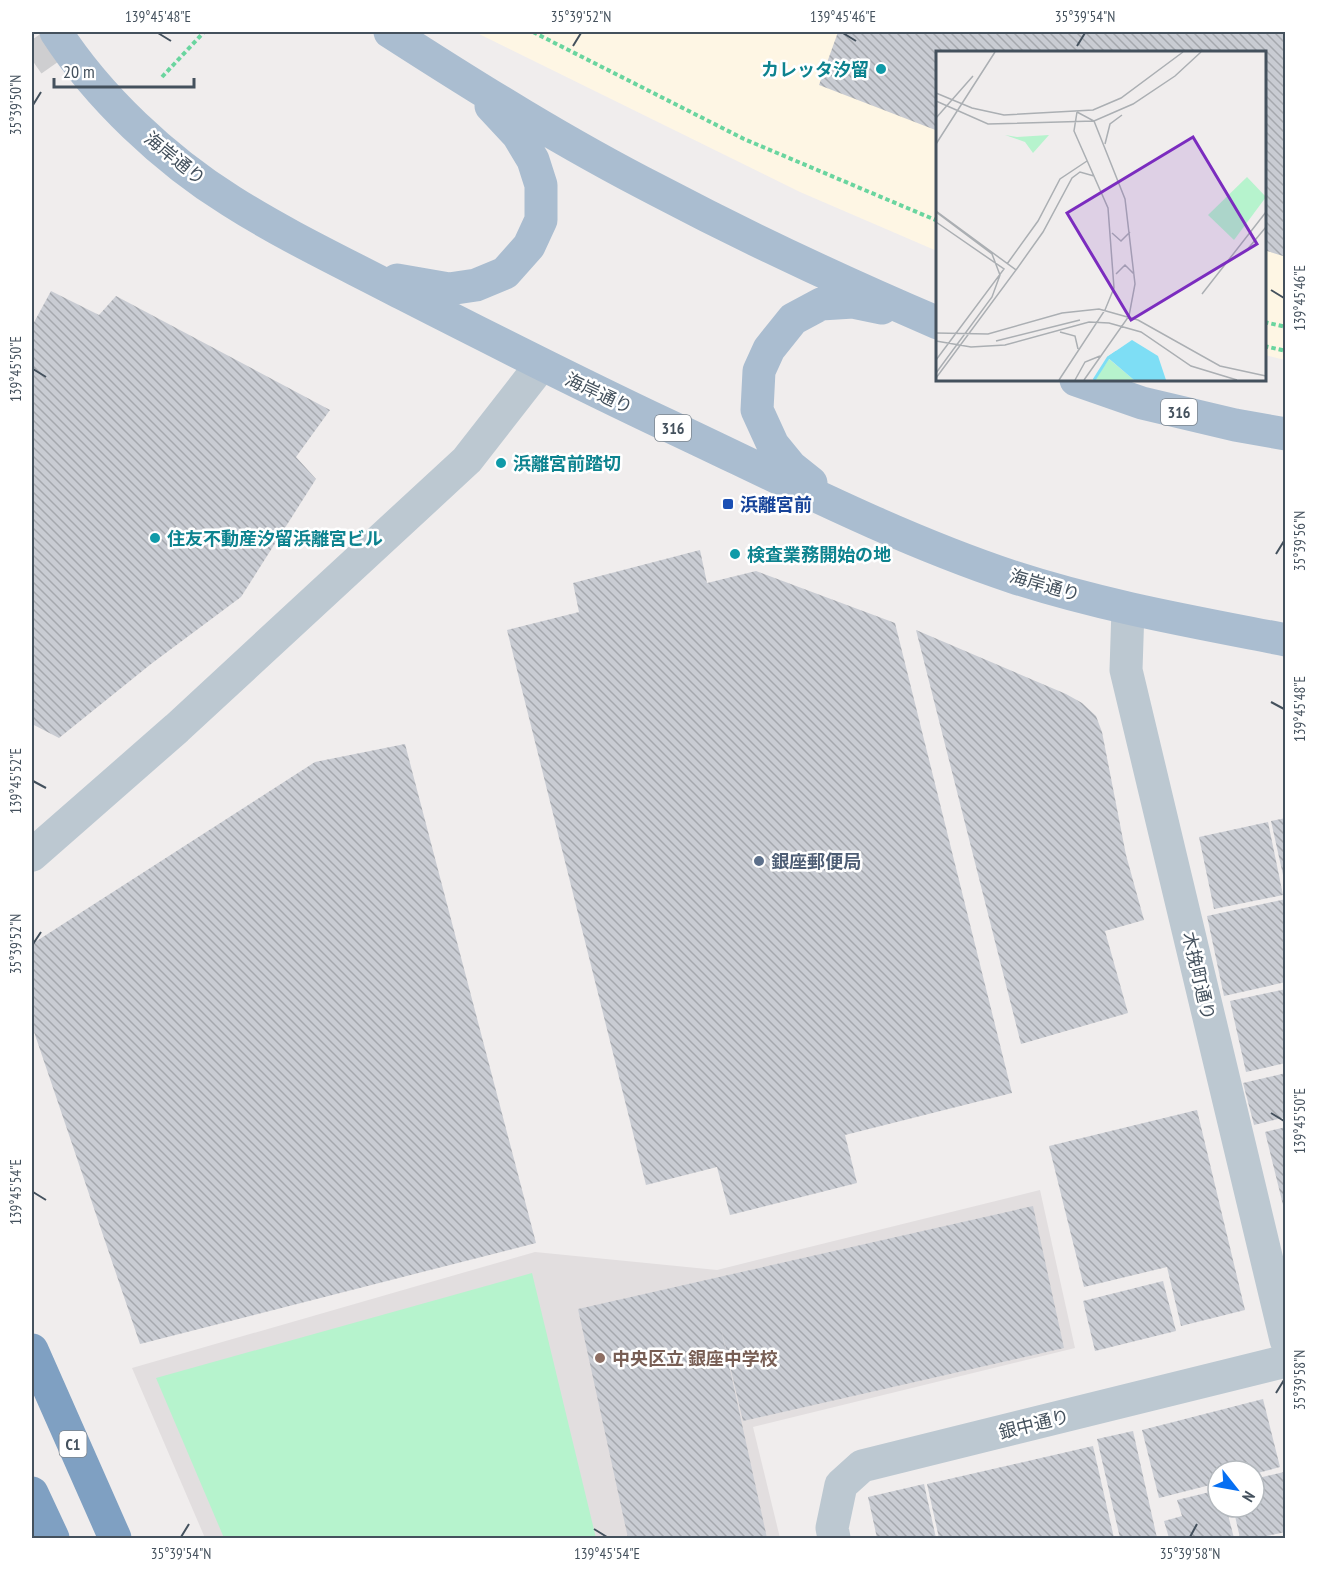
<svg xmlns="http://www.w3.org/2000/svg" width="1317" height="1570" font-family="'PT Sans Narrow','Noto Sans JP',sans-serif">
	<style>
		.commercial { fill: #fef6e4 }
		.education { fill: #e2dedf }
		.pitch { fill: #b6f3cd }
		.building { fill: url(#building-back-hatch) }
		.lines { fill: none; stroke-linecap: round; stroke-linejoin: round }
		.major-tunnel { stroke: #ceced0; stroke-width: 33; stroke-dasharray: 33 16; stroke-linecap: butt }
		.path { stroke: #6ad59f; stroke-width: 4; stroke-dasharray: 4.5 3; stroke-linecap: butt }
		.minor { stroke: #bcc8d1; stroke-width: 33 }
		.major { stroke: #aabdd0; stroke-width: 33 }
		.highway { stroke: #7fa0c2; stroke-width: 33 }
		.ticks { fill: none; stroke: #44515d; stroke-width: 2 }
		.culture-dot { fill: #0f9aa8; stroke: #fff; stroke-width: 2 }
		.transit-dot { fill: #1a4fb4; stroke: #fff; stroke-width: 2 }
		.service-dot { fill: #5c6f8a; stroke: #fff; stroke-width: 2 }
		.education-dot { fill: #8d6e63; stroke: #fff; stroke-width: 2 }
		.labels { text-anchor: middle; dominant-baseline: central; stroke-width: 5; stroke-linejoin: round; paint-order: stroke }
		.shield { fill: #fff; stroke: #7c858e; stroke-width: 1.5 }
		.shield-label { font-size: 16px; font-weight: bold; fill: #44515d }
		.culture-label { font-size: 18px; font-weight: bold; fill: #0d838f; stroke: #fff; text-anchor: start }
		.street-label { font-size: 18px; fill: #44515d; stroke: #fff }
		.transit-label { font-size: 18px; font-weight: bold; fill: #164399; stroke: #fff; text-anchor: start }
		.service-label { font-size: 18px; font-weight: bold; fill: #4e5e75; stroke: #fff; text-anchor: start }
		.education-label { font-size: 18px; font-weight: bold; fill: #785e54; stroke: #fff; text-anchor: start }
		.inset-river { fill: none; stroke: #7edef5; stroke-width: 3 }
		.inset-road { fill: none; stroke: #abafb3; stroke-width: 1.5 }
		.view { fill: #7b2cbf; fill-opacity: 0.15; stroke: #7b2cbf; stroke-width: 3 }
		.inset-edge { fill: none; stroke: #44515d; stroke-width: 3 }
		.neatline { fill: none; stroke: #44515d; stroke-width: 2 }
		.ticks-label { font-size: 15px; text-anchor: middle; fill: #44515d }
	</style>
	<defs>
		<pattern id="building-back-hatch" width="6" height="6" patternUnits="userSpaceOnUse" patternTransform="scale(1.5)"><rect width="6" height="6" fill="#c9ccd3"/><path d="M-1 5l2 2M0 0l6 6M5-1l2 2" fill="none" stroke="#a5a8ae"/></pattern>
	</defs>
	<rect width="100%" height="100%" fill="#f0eded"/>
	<path class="commercial" d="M475,32H1285V360L1265,355L1264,52H938L937,251L800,192Z"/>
	<path class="education" d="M1040,1190L1075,1348L753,1427L780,1538H205L132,1368L535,1252L717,1270Z"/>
	<path class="pitch" d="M532,1273L596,1538H224L156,1378Z"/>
	<path class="building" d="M838,32H1286V257L1264,250V52H938V131L819,85Z
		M51,291L99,315L116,296L330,410L296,457L316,479L241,597L151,664L59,738L32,724V326Z
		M700,550L707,583L756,571L895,623L1012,1093L845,1135L857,1183L730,1215L717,1167L646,1185L507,630L579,612L573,583Z
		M916,630L1066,694L1082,703L1096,716L1102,732L1126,855L1144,920L1105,931L1128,1013L1021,1044Z
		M405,744L536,1243L140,1344L32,1026V944L315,762Z
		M1286,818V883L1285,884L1271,821Z
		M1268,822L1283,895L1214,909L1199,837Z
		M1286,899V982L1224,996L1207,916Z
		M1286,989V1063L1246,1072L1230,1001Z
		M1286,1073V1117L1254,1125L1243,1083Z
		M1197,1110L1245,1310L1181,1326L1167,1267L1084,1287L1049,1146Z
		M1286,1127V1213H1285L1265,1132Z
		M1033,1206L1064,1348L743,1421L720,1324L767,1538H628L578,1309Z
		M1163,1281L1176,1331L1095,1351L1083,1301Z
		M1263,1399L1280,1467L1254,1474V1471H1218V1483L1159,1498L1142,1430Z
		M1133,1431L1157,1538H1120L1097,1439Z
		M1093,1446L1114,1538H939L927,1484Z
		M1284,1472L1286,1480V1532L1257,1538H1240L1233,1507H1254V1479Z
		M924,1484L936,1538H877L868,1497Z
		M1218,1490V1507H1226L1234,1538H1169L1164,1521L1182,1516L1177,1500Z"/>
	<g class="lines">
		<path class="major-tunnel" d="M32,60L72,32"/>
		<path class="path" d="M533,32L744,139L938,221
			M162,77L204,32
			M1264,322L1286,327
			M1264,346L1286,351"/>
		<path class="minor" d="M1128,609L1126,670L1286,1340
			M32,855L177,728L467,460L541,365
			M834,1538L832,1528L841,1485L862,1466L1286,1361"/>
		<path class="major" d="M56,32C98,97 165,160 231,201C286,236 346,264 403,294C491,339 578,383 667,425C780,478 893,537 1013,577C1102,606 1194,622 1286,640
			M390,32C477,88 565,143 657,190C748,238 842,282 938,323
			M397,280L449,289L476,285L505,273L529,246L541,220V185L533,160L518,135L491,106
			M1076,380L1142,403L1235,425L1286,434
			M811,483L791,467L773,445L757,410L759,371L769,349L793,319L821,304L853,302L882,308"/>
		<path class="highway" d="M32,1350L115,1538
			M32,1493L53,1538"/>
	</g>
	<path class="ticks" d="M158,33L171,41M843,33L856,41M573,46L581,33M1077,46L1085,33M33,105L41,92M1271,290L1284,298M33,369L46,377M1276,554L1284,541M1271,702L1284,709M33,781L46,788M33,944L41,932M1271,1113L1284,1121M33,1192L46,1200M1276,1393L1284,1380M594,1529L607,1537M181,1537L189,1524M1190,1537L1197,1524"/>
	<g class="culture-dot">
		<circle cx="881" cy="69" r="6"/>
		<circle cx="501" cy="463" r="6"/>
		<circle cx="155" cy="538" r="6"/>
		<circle cx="735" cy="554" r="6"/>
	</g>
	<rect class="transit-dot" x="722" y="498" width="12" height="12" rx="3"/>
	<circle class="service-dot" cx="759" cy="861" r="6"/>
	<circle class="education-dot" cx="600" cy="1358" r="6"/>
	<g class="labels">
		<g class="shield">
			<rect x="1161" y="399" width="36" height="26" rx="4.5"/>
			<rect x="655" y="415" width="36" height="26" rx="4.5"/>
			<rect x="59.5" y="1431" width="27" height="26" rx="4.5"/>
		</g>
		<g class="shield-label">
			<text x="1179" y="412">316</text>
			<text x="673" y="428">316</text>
			<text x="73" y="1444">C1</text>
		</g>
		<g class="culture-label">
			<text x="869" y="69" text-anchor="end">カレッタ汐留</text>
			<text x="513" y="463">浜離宮前踏切</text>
			<text x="167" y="538">住友不動産汐留浜離宮ビル</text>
			<text x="747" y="554">検査業務開始の地</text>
		</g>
		<g class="street-label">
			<text transform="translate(175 158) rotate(39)">海岸通り</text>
			<text transform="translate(599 393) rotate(25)">海岸通り</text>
			<text transform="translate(1045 585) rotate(16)">海岸通り</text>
			<text transform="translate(1199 976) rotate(77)">木挽町通り</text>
			<text transform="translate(1034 1424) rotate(-14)">銀中通り</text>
		</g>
		<g class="transit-label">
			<text x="740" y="504">浜離宮前</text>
		</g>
		<g class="service-label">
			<text x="771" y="861">銀座郵便局</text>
		</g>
		<g class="education-label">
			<text x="612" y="1358">中央区立 銀座中学校</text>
		</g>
	</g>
	<g transform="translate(936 51)">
		<rect width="330" height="330" fill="#f0eded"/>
		<path d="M69,84L81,86L113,84L97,102L89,91Z" fill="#b6f3cd"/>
		<path d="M173,308L198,329H159Z" fill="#b6f3cd"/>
		<path d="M311,126L330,146L298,189L272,164Z" fill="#b6f3cd"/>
		<path d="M196,289L222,305L230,329H198L171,306Z" fill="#7edef5"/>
		<path class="inset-river" d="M158,329L172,307L181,301"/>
		<path class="inset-road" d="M0,42L36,57L68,64L157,59L185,47L247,1M0,50L52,73L158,70L197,53L239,25L265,1M141,61L158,70L189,148L199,233L193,265L148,329M0,67L37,25M0,93L59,1M169,93L174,73L186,64M0,160L80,219L0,327M0,161L56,203L64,224L56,246L0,322M0,171L68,218L0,309M176,182L185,190L194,181M310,200L330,176M71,213L102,170L124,128L151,110M80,219L107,181L136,127L144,121L158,125M180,223L189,214L198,223M266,243L330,161M124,281L139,285L142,298M0,282L52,283L126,262L163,258L202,269L284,315L330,325M0,290L35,296L69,294L153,271L173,272L205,281L255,315L301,329M60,290L144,269M123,329L169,259L178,237L172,157L138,80L141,61M139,329L149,311L164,305"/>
		<path class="view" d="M257,86L321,193L195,269L131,162Z"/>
		<rect width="330" height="330" class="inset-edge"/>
	</g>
	<rect width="1317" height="1570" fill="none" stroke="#ffffff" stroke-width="66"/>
	<g transform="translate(1236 1489) rotate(121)"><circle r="28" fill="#ffffff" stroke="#b4b9be" stroke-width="1.5"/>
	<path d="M0-4.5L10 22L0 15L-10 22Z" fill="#066ff2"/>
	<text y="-9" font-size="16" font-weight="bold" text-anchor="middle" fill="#44515d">N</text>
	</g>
	<path d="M54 78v9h140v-9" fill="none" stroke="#44515d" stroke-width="3"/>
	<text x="63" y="78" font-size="18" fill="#44515d" stroke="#ffffff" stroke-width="4.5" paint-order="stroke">20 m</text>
	<rect x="33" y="33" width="1251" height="1504" class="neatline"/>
	<g class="ticks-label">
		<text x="158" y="22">139°45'48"E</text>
		<text x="581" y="22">35°39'52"N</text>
		<text x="843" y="22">139°45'46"E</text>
		<text x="1085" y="22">35°39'54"N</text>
		<text transform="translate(16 105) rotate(-90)" y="5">35°39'50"N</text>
		<text transform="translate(1300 298) rotate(-90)" y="5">139°45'46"E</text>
		<text transform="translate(16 369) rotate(-90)" y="5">139°45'50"E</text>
		<text transform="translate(1300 541) rotate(-90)" y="5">35°39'56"N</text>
		<text transform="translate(1300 709) rotate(-90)" y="5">139°45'48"E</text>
		<text transform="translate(16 781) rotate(-90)" y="5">139°45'52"E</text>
		<text transform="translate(16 944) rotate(-90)" y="5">35°39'52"N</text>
		<text transform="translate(1300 1121) rotate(-90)" y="5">139°45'50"E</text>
		<text transform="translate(16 1192) rotate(-90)" y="5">139°45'54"E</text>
		<text transform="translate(1300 1380) rotate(-90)" y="5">35°39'58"N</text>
		<text x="181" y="1559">35°39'54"N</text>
		<text x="607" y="1559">139°45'54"E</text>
		<text x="1190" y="1559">35°39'58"N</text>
	</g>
</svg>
